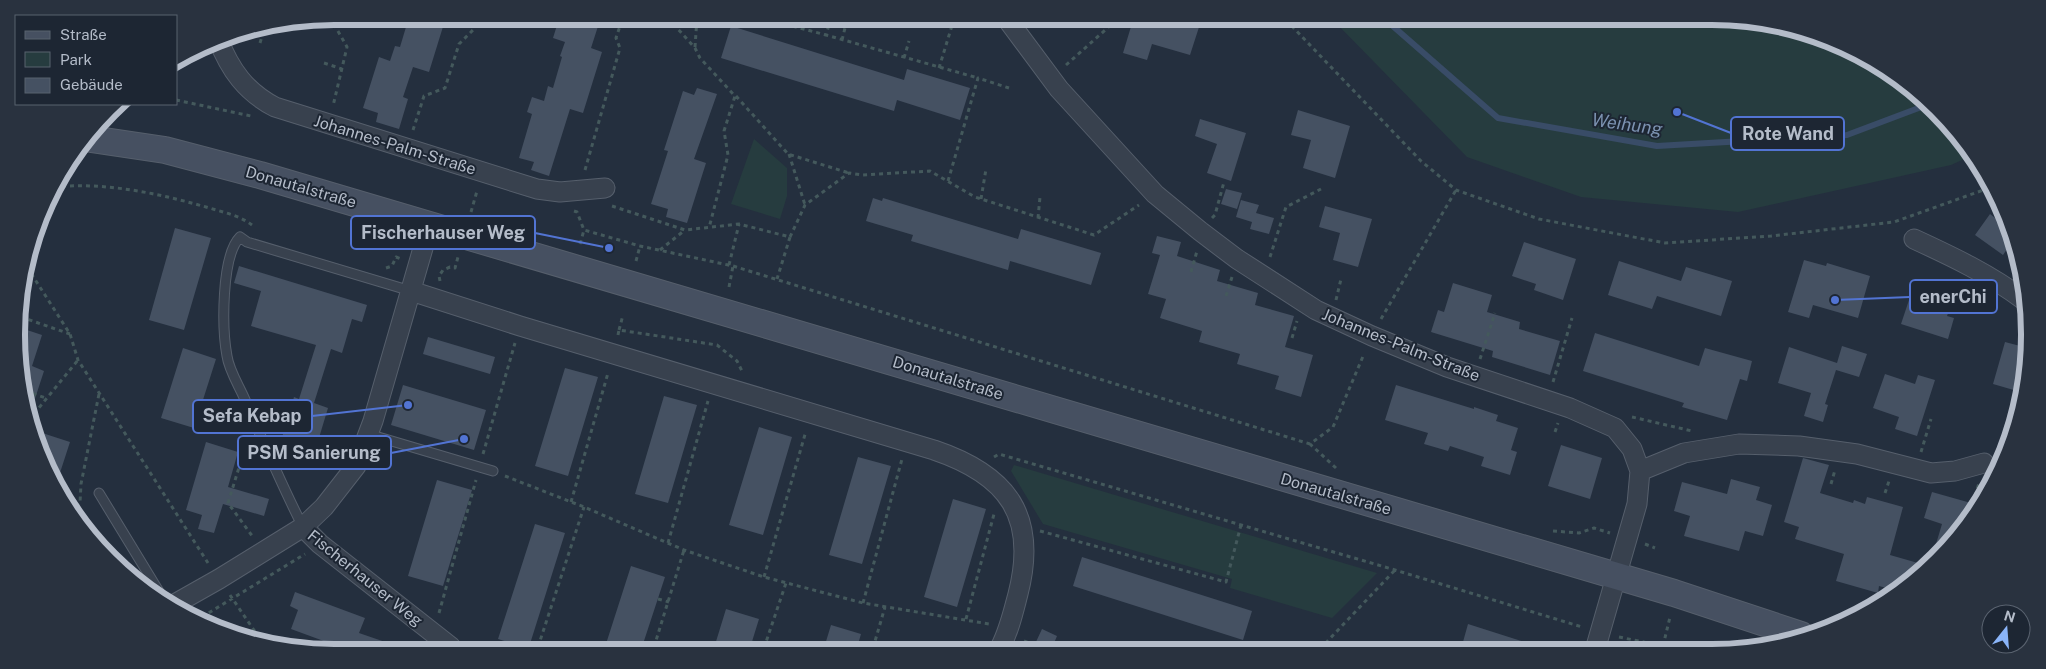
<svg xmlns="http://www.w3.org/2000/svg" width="2046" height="669" font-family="'Public Sans',sans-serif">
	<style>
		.green { fill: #263c3f }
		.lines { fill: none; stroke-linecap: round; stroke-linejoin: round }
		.stream { stroke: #394c67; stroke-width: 6 }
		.building { fill: #455162 }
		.service-casing { stroke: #565f6c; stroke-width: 11 }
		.minor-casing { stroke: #565f6c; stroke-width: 21 }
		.secondary-casing { stroke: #565f6c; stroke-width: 28 }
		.path { stroke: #44595c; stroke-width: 3; stroke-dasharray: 4 4; stroke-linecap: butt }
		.service { stroke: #38414e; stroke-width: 9 }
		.minor { stroke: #38414e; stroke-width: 19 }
		.secondary { stroke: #465061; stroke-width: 26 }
		.labels { text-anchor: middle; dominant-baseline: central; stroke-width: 4; stroke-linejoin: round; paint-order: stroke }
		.street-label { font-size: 16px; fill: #b4bcc9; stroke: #1d2633 }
		.water-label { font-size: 18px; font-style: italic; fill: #7c92b1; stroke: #1d2633 }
		.rim { fill: none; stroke: #b4bcc9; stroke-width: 6 }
		.leader { fill: none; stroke: #5274d3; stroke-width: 2 }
		.callout-dot { fill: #5274d3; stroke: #1d2633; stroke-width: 2 }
		.callout { fill: #1d2633; stroke: #5274d3; stroke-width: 2 }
		.callout-label { font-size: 18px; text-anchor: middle; font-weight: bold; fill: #b4bcc9 }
	</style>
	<rect width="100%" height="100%" fill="#242f3e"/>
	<path class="green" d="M1334,21L1774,22L1889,70L1973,155L1951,165L1738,212L1581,197L1467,157Z
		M754,139L787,168V196L780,219L731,204Z
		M1014,465L1377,573L1332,618L1230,588L1232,579L1043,524L1011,471Z"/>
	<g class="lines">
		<path class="stream" d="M1387,21L1498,118L1657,146L1847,135L1924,106"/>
	</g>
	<path class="building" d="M409,17H446L429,72L413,67L403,97L408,99L399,129L376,122L378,113L363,108L379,57L390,61L395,46L400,47Z
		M566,17H601L591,48L602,52L583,113L570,109L549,176L531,170L534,162L519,158L532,114L527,112L532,97L544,101L548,86L553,88L562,57L560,56L565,42L553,38L558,22L564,24Z
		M1133,20H1184L1200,24L1190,55L1152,44L1147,60L1123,53Z
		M731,26L904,80L907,69L970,88L960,120L897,100L894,111L721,58Z
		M697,88L717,94L694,159L706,163L687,223L666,217L668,209L651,204L668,151L664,150L683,91L694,95Z
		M1298,110L1350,126L1335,178L1303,168L1311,140L1291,135Z
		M1200,119L1246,133L1231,181L1207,173L1217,144L1195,136Z
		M1226,189L1242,193L1237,209L1221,204Z
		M873,198L882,201L883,198L1018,239L1021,229L1101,253L1091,285L1010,261L1008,270L911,241L913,235L866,221Z
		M1241,200L1259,205L1256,213L1274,218L1269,234L1250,229L1252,222L1236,217Z
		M1325,206L1372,219L1358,267L1333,260L1340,233L1319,227Z
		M1990,214L2003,224L2011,243L2003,255L1975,235Z
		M175,228L211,238L184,330L149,320Z
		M1157,236L1181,242L1177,256L1220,270L1217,281L1258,293L1255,305L1294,316L1285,347L1313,355L1301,397L1275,389L1279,376L1237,364L1240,354L1199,342L1202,331L1160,318L1166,299L1148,294L1160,255L1152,253Z
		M1524,242L1576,259L1563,300L1534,290L1536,284L1512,276Z
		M1804,260L1826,266L1827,263L1870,276L1858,318L1813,305L1809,318L1788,312Z
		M1619,261L1681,281L1686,267L1732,281L1721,316L1657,296L1652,309L1608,295Z
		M239,266L367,305L362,322L352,319L342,353L331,349L314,403L328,408L312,461L278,451L294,397L299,399L316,345L251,326L261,291L234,283Z
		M1453,283L1492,295L1487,312L1520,322L1519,329L1560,341L1550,375L1492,357L1493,351L1431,332L1438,310L1444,312Z
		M1913,288L1953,300L1947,316L1954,318L1948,339L1901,324Z
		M21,328L42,335L32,366L44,371L28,420Z
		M1595,333L1699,366L1705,348L1752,361L1747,381L1740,379L1727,420L1682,407L1684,403L1583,371Z
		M428,337L495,357L490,374L423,354Z
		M2005,342L2024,347V393L1993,384Z
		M1842,346L1867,354L1859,377L1836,370L1825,404L1828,405L1823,422L1804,416L1811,393L1778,383L1789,347L1837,363Z
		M183,348L216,359L194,428L161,418Z
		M565,368L598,377L568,476L535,466Z
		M1885,374L1915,384L1918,375L1935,380L1917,436L1895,429L1899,417L1873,408Z
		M403,385L486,410L474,450L391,425Z
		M1396,385L1474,409V407L1498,415L1496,421L1518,428L1511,450L1517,452L1510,475L1481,466L1484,457L1450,446L1448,451L1424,444L1428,433L1385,420Z
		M664,396L697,405L668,503L635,494Z
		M759,427L792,437L763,535L729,525Z
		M33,430L70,442L57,482L36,435Z
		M206,442L238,452L228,487L269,499L264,516L223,504L214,533L198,529L202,515L186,510Z
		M1561,445L1602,458L1590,499L1548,486Z
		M858,457L891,466L862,564L829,555Z
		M1803,458L1829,465L1820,493L1853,503L1854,500L1865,504L1867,497L1903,507L1890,555L1918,563L1914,576L1894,590L1879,586L1878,593L1836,581L1844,554L1795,539L1799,527L1784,522Z
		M1731,479L1760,487L1756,500L1772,505L1763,536L1745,531L1739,551L1684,536L1690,516L1674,511L1682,482L1727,494Z
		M437,480L472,490L443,586L408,576Z
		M1932,492L1978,505L1936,560L1930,564L1942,524L1924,518Z
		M953,499L986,509L957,607L924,597Z
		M535,524L565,533L529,647H524L498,639Z
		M1082,557L1252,611L1243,640L1073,586Z
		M631,566L665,577L642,647H605Z
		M295,592L365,618L359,633L391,644V647H340L291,629L298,610L290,606Z
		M726,609L759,619L750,648H714Z
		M1468,624L1537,646L1536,649H1461Z
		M831,625L861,634L857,648H824Z
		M1042,629L1057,636L1052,648H1045L1035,644Z"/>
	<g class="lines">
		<g class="service-casing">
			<path id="service" d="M368,434L493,471
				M99,493L166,603
				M303,527C282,486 264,444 246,402C240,387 229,371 227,356C222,329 221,256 240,237L247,242L411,291"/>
		</g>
		<g class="minor-casing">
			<path id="minor" d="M1007,19L1059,89L1155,194L1200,231L1237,259L1316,310L1372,336L1447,367L1570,408L1615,428L1632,449L1640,471L1637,504L1595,650
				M218,39C230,70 246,92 275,107L537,189L560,192L605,188
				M1914,239C1953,257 1989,274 2024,300
				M411,291L520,326L934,450C1008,475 1038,516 1018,594C1013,613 1009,631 1000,648
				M1640,471L1684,453L1739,444L1799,446L1857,454L1931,473L1955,471L1984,463
				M303,527L320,544L451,647
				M173,605L219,579L303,527L324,507L356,466L373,421L430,224"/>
		</g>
		<g class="secondary-casing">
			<path id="secondary" d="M91,139L165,150L260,175L1674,593L1801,635"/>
		</g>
		<path class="path" d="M330,17L347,47L333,106
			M612,17L622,21
			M668,18L695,48L700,58L735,96L724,131L728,155L709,228
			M762,18L826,35
			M831,18L826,35L978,78
			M1286,20L1421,161L1456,190L1539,219L1665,243L1771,236L1894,222L1989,188
			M842,40L846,24
			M260,43L264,30
			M695,47L697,18
			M904,58L909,41
			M324,63L342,69
			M1066,65L1112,24
			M939,68L954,19
			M736,96L788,154L849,173
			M176,100L251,116
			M413,130L424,96L445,88L459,44L474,29L478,17
			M789,154L805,205
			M585,170L620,48L616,38L623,17
			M948,181L978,78L1009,88
			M54,187C105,182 157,193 206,207C222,212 239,215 252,225
			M981,199L986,169
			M612,206L685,230L739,224L790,237L777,279
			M574,211L577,212L584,230L640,246L733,266L1310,444
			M471,212L477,191
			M1038,218L1040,197
			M1212,218L1215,215L1224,182
			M790,237L805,205L849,173L862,175L930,171L975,197L1094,235L1139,205
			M580,244L584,230
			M660,250L685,230
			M1270,257L1286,207L1321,189
			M636,261L640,246
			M729,265L739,224
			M27,267L70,334L78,360L208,563
			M386,268L392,266L396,257L401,259
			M1191,272L1197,251
			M440,281L439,276L443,270L450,267L455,268L458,257
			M729,287L733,266
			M1226,296L1232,277
			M1336,300L1341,279
			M1960,300L1965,285
			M21,317L70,334
			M1381,319L1456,190
			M619,330L623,315
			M618,335L619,330L717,345L737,361L743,373
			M1292,338L1297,321
			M1480,359L1495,313
			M1553,382L1572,318
			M25,391L46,398
			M1632,417L1692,431
			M29,420L78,360
			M1555,432L1558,423
			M1921,452L1931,419
			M483,454L515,343
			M994,457L999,454L1395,570L1582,627
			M241,461L228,503L253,537
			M1336,468L1310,444L1333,427L1364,354
			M505,476L584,507L684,550L764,577L863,603L989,624
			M1831,484L1835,470
			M1885,493L1889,481
			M1975,496L1979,483
			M571,502L608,373
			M70,512L80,503L81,484L99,394
			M1040,531L1226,582L1241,525
			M1553,531L1579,533L1594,528L1610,533
			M668,543L708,401
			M1645,544L1655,548
			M764,577L806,431
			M230,595L262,642
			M658,599L669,602
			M863,603L902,459
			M439,613L476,480
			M202,617L305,554
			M966,619L994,514
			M1619,637L1663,646L1699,650
			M1024,641L1042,648
			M752,642L765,647
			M643,645L650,647
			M1663,646L1670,617H1668
			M538,647L584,507
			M654,647L684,550
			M764,648L786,583
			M873,648L885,607
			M1320,649L1395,570"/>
		<use href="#service" class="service"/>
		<use href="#minor" class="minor"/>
		<use href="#secondary" class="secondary"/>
	</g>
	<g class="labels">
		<g class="street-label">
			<text transform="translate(395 145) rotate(17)">Johannes-Palm-Straße</text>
			<text transform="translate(301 187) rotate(16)">Donautalstraße</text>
			<text transform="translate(1401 345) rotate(22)">Johannes-Palm-Straße</text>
			<text transform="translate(948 378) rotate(17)">Donautalstraße</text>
			<text transform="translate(1336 494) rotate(16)">Donautalstraße</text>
			<text transform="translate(365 578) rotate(39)">Fischerhauser Weg</text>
		</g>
		<g class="water-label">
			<text transform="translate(1627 124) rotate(8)">Weihung</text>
		</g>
	</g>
	<path d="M0 0H2046V669H0ZM334 25H1712A309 309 0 0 1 2021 334V335A309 309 0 0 1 1712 644H334A309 309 0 0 1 25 335V334A309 309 0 0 1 334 25Z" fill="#29323f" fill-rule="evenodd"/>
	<path class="rim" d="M334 25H1712A309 309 0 0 1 2021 334V335A309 309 0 0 1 1712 644H334A309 309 0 0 1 25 335V334A309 309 0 0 1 334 25Z"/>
	<path class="leader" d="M1677 112L1731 133M609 248L535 233M1835 300L1910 297M408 405L312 416M464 439L391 453"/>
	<g class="callout-dot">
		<circle cx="1677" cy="112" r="5"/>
		<circle cx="609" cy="248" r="5"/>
		<circle cx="1835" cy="300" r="5"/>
		<circle cx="408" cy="405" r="5"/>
		<circle cx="464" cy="439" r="5"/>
	</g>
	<g class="callout">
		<rect x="1731" y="117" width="113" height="33" rx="5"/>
		<rect x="351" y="216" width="184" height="33" rx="5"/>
		<rect x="1910" y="280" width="87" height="33" rx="5"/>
		<rect x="193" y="400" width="119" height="33" rx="5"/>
		<rect x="238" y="436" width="153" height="33" rx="5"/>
	</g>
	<g class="callout-label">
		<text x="1788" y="140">Rote Wand</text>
		<text x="443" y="239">Fischerhauser Weg</text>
		<text x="1953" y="303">enerChi</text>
		<text x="252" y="422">Sefa Kebap</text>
		<text x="314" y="459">PSM Sanierung</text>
	</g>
	<rect x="15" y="15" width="162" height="90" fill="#1d2633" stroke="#59626f"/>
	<rect x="25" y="31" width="25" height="8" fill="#465061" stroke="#59626f"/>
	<text x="60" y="40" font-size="15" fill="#b4bcc9">Straße</text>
	<rect x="25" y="52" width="25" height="15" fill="#263c3f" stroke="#59626f"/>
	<text x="60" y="65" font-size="15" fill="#b4bcc9">Park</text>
	<rect x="25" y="78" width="25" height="15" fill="#455162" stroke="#59626f"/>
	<text x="60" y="90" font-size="15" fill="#b4bcc9">Gebäude</text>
	<g transform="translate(2006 629) rotate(17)"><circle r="24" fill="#1d2633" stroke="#59626f"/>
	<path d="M0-4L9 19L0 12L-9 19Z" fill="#8ab4f8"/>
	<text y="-8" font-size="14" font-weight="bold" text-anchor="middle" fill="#b4bcc9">N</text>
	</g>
</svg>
